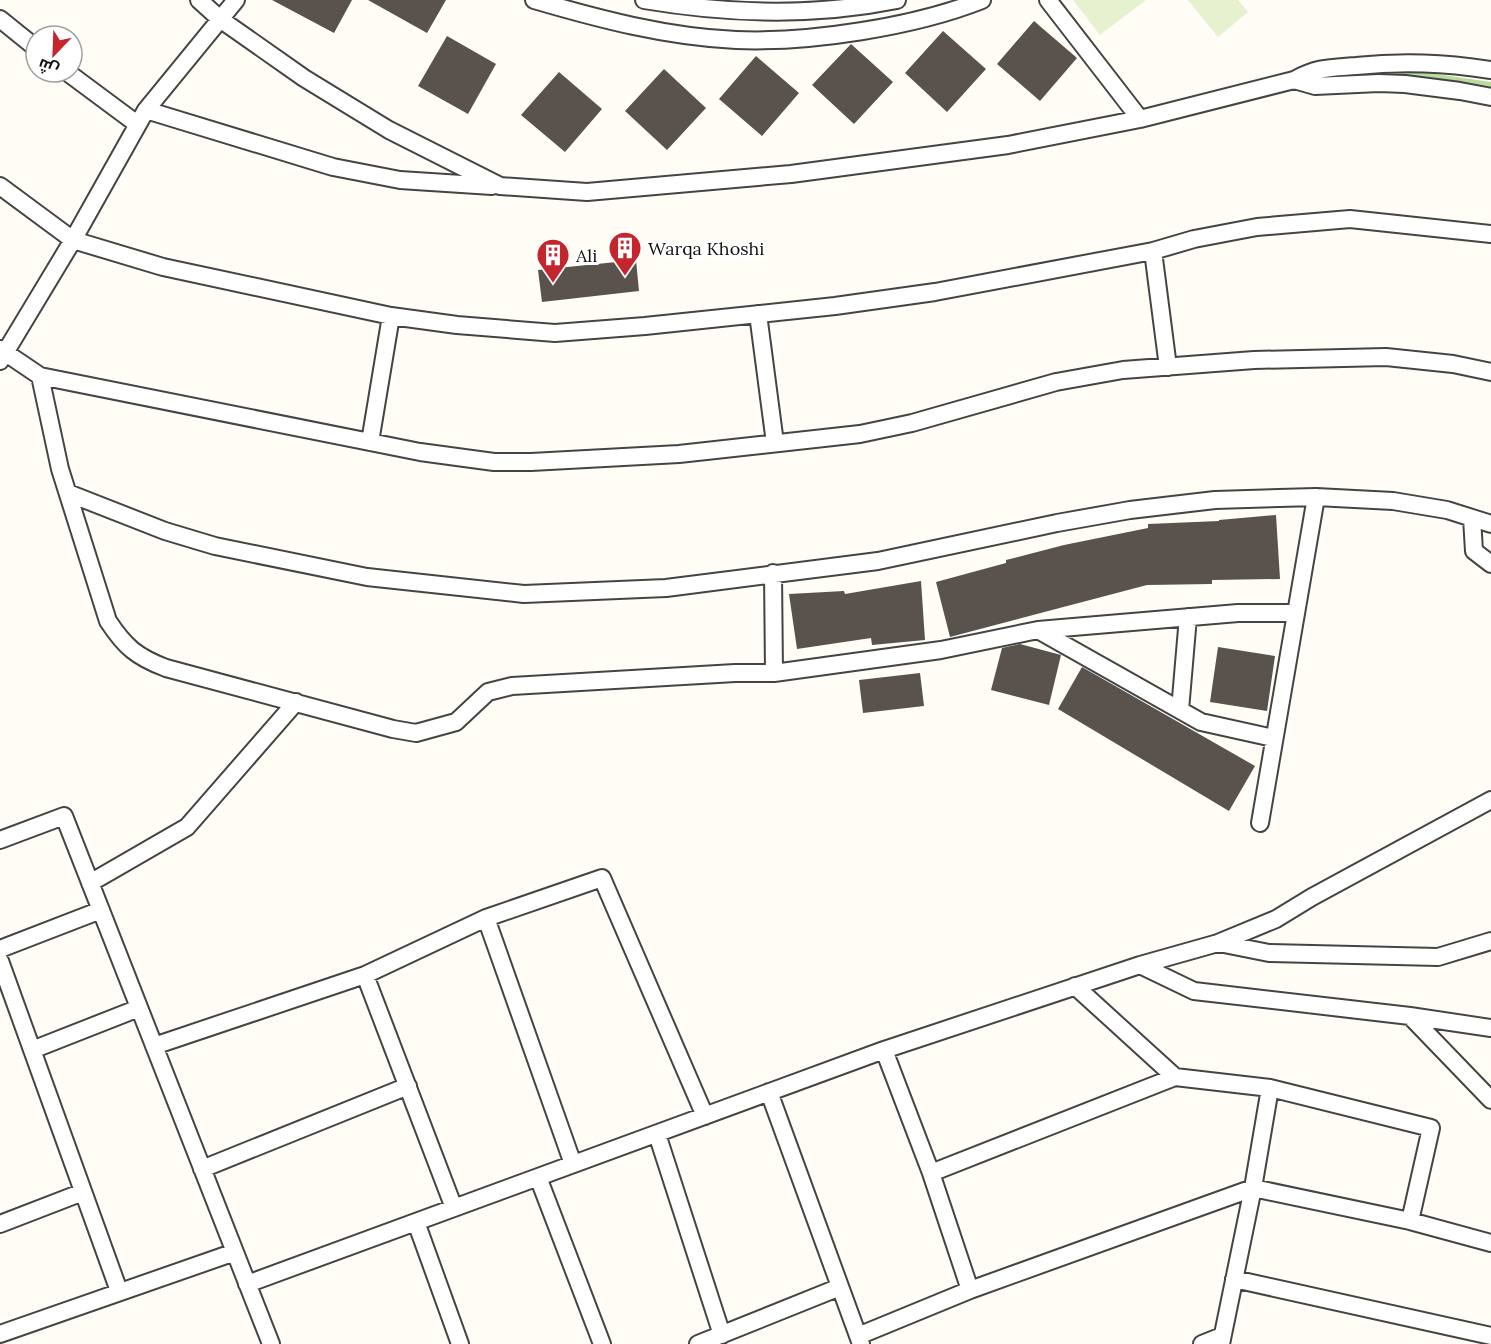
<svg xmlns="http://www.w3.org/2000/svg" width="1491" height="1344" font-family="Lora,Cairo,serif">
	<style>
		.forest { fill: #b9dc9c }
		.pitch { fill: #e6f2cf }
		.building { fill: #5a524d }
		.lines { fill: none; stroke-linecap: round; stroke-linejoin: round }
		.minor-casing { stroke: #444; stroke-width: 20 }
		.minor { stroke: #fff; stroke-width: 16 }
		.labels { text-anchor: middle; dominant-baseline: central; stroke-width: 6; stroke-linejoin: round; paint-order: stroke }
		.poi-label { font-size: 18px; fill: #111; stroke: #fff; text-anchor: start }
	</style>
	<rect width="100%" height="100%" fill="#fffdf5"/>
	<path class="forest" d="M1363,71H1415L1491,82V88L1434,78L1408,76L1337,75Z"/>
	<path class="pitch" d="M1073,0H1146L1100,35Z
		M1188,0H1238L1248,12L1218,37Z"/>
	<path class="building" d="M272,0H352L334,33Z
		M368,0H446L427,33Z
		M1034,21L1077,58L1040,101L997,64Z
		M943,31L986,69L947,112L905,73Z
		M447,36L496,64L468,114L418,86Z
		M851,44L893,82L854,124L812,85Z
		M756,56L799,93L762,136L719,99Z
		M664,69L706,108L667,150L625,111Z
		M559,72L602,109L565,152L521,115Z
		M636,260L639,291L542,302L538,270Z
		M1276,515L1280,579L1212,580V584L1147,585L950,637L936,582L1006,563V560L1064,545L1148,528V524L1219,521V520Z
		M921,581L925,640L872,645L871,638L797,649L789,594L844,591L845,594Z
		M1020,644L1061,655L1049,705L991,690L1002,648Z
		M1218,647L1275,656L1267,711L1210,702Z
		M1082,667L1255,766L1229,811L1058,709Z
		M920,673L924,706L863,713L859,680Z"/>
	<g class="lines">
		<g class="minor-casing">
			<path id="minor" d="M199,0L220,19L304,78L389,130L500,186L587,192L791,174L1008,145L1140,119L1294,80C1318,67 1330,68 1356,66C1404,61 1444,63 1491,70
				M534,0C599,19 667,37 736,40C809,43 914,27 982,0
				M644,0C727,14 813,17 897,0
				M1048,0L1140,119
				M0,19L36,48
				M67,72L137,124
				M1294,80L1315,86L1379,83L1405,84L1460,91L1491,97
				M146,110L333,167L400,180L492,186
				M0,186L73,240L163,267L391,316L457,325L555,333L645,326L835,306L935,292L1153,251L1194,239L1257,227L1350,219L1491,234
				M1153,251L1168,367
				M758,314L775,443
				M0,349L40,376L420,452L494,462H531L679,454L860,434L912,423L1056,382L1123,370L1254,360L1386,357L1453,364L1491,372
				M0,361L73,240L146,110L236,0
				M40,376L60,469L108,621C125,647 137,657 166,668L393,729L416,733L456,722L488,692L512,686L735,673H774L941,650L1038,630L1238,613H1295
				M370,442L391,316
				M68,493L165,531L215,546L367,577L524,594L666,588L878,561L1057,523L1130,510L1215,500L1316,497L1393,501L1447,510L1491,524
				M1472,518L1474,551L1491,564
				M773,573L774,673
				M1038,630L1201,722L1273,738
				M1180,710L1188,617
				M1260,823L1316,497
				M0,840L64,816L271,1344
				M90,883L187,827L296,702
				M486,918L573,1164
				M1219,943L1269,953L1438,957L1491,941
				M0,949L101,910
				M0,961L119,1291
				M1140,965L1218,943L1276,919L1312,897L1491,800
				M365,975L454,1208
				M1075,986L1175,1077L1270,1088L1431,1128L1410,1221
				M1410,1016L1491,1100
				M154,1046L365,975L486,918L602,878L705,1116
				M32,1050L139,1008
				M884,1050L931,1173L970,1290
				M769,1092L861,1344
				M657,1134L722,1335
				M202,1169L408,1086
				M931,1173L1175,1077
				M538,1177L602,1344
				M416,1222L460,1344
				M0,1224L83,1192
				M1234,1279L1491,1336
				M247,1284L884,1050L1140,965L1194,991L1410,1016L1491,1028
				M0,1334L235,1252
				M858,1336L970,1290L1253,1188L1410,1221L1491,1243
				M698,1344L840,1287
				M1202,1344L1222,1336
				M1221,1344L1253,1188L1270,1088"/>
		</g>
		<use href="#minor" class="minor"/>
	</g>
	<defs>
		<g id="building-pin" transform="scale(1.725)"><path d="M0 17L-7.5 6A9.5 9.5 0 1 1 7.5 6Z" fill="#c4262e" stroke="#fff"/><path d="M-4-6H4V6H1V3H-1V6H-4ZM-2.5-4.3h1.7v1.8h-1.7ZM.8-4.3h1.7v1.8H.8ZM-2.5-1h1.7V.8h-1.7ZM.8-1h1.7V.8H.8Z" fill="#fff"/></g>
	</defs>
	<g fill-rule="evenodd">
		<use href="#building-pin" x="625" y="248"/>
		<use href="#building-pin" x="553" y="255"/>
	</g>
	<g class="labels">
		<g class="poi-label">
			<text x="648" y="248">Warqa Khoshi</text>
			<text x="576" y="255">Ali</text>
		</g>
	</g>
	<g transform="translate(54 54) rotate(203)"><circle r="28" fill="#ffffff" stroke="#a0a0a0" stroke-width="1.5"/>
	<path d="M0-4.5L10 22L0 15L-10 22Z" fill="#c4262e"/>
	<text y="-9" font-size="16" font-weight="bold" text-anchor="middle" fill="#111111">ش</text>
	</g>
</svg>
